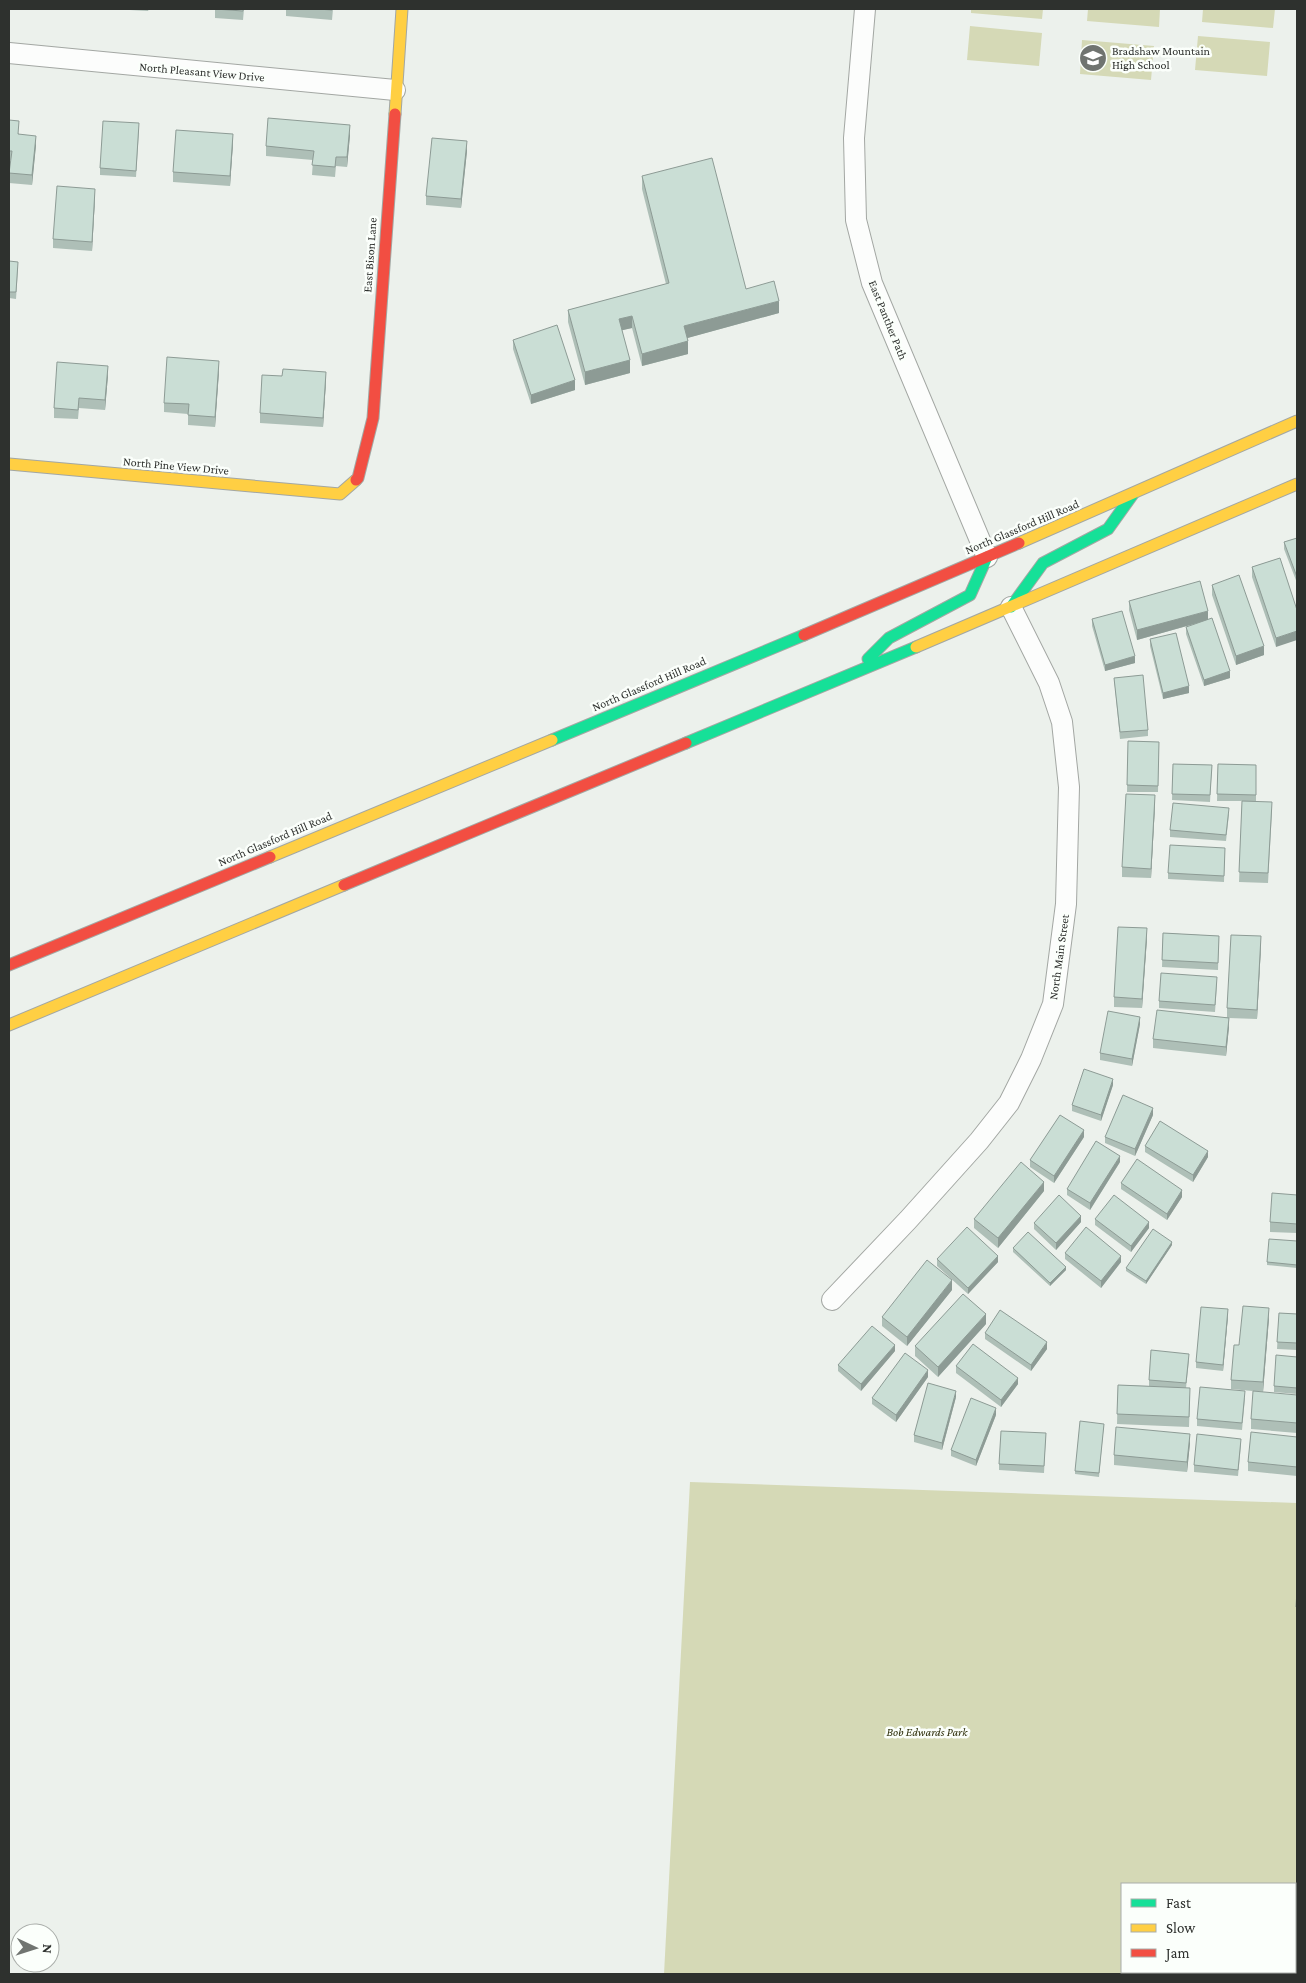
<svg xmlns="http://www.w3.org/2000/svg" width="1306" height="1983" font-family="'Crimson Pro',serif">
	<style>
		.green { fill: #d5d9b6; fill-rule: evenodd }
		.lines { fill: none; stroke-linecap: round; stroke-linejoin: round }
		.street-casing { stroke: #a3a7a3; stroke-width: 22 }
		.fast-casing { stroke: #a3a7a3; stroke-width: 13 }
		.slow-casing { stroke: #a3a7a3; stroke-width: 13 }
		.jam-casing { stroke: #a3a7a3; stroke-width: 13 }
		.street { stroke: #fcfdfc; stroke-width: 20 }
		.fast { stroke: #16e098; stroke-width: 11 }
		.slow { stroke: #ffcf43; stroke-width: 11 }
		.jam { stroke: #f24e42; stroke-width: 11 }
		.wall { fill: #aebfb7 }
		.shaded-wall { fill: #8d9b95 }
		.building { fill: #caded5; stroke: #8d9b95 }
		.labels { text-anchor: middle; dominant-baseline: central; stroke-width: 5; stroke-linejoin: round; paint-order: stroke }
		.poi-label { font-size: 12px; fill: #2e312e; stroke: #fbfffb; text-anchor: start }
		.street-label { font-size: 12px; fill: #2e312e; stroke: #fbfffb }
		.park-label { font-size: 12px; font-style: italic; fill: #2c2d08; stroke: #fbfffb }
	</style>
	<rect width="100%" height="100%" fill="#ecf1ec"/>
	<path class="green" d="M971,9H1043L1042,19L971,13Z
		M1088,9H1160L1159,27L1087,21Z
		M1203,9H1275L1273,28L1202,22Z
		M970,26L1042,33L1039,66L967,60Z
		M1198,36L1270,42L1267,76L1195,70Z
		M1082,40L1154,46L1151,80L1080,74Z
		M690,1482L1297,1503V1974H664ZM1122,1884H1295V1972H1122Z"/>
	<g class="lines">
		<g class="street-casing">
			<path id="street" d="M865,9L854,138L856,220L872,283L987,557
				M9,53L395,90
				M832,1300L908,1220L979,1141L1009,1103L1031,1059L1053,1004L1066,904L1069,787L1062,722L1049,683L1011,607"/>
		</g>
		<g class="fast-casing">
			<path id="fast" d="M1011,607L1043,563L1108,529L1133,494
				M868,659L889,638L970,595L987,557
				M552,740L804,635
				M686,743L916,647"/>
		</g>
		<g class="slow-casing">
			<path id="slow" d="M395,114L402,9
				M9,464L340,494L356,480
				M1019,543L1297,421
				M916,647L1297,484
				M270,857L552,740
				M9,1025L344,885"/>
		</g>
		<g class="jam-casing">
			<path id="jam" d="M356,480L358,478L373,418L395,114
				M804,635L1019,543
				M344,885L686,743
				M9,965L270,857"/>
		</g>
		<use href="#street" class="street"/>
		<use href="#fast" class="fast"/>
		<use href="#slow" class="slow"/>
		<use href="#jam" class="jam"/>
	</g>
	<path class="wall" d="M111,9H149L148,11Z
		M215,9H244L243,20L215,18Z
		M286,9H333L332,20L286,16Z
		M9,120L19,134L36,145L32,185L9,183L11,160H9Z
		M139,130L136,177L100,175V168Z
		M350,135L347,167L336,166L335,177L312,175L313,160L266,156V146Z
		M233,143L230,186L173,182V172Z
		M467,151L461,208L426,205V196Z
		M642,176L746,289L779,313L687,338L688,354L642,366L632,328L622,330L630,373L585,385L568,322V310L666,284L642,189Z
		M95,198L92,251L53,248V239Z
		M9,261L18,268L16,299L9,298Z
		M513,340L575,390L531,404L513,349Z
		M219,371L215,427L188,425V414L164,412V403Z
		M108,375L105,410L79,408L78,419L54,418V408Z
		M282,376L326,381L323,427L260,423V413Z
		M1297,538V583L1284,549V542Z
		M1280,558L1276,647L1252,577V567Z
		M1212,585L1264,655L1236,665L1212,595Z
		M1129,601L1208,620L1230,678L1204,686L1186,634V627L1201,622L1137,640L1129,610Z
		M1092,619L1135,663L1105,671L1092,626Z
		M1150,639L1189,693L1163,699L1150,646Z
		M1114,678L1148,730V736L1120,739Z
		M1128,741L1159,742L1158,792H1127Z
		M1173,764L1212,765L1210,802L1172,800Z
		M1218,764L1256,765V801L1272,811L1268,883L1239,882L1242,801H1217Z
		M1155,805L1151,878L1122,877V867Z
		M1229,814L1226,841L1170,837V830Z
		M1225,848L1224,882L1168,879V873Z
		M1163,933L1219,936L1218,970L1162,967Z
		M1147,938L1142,1008L1114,1007V997Z
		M1261,946L1257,1019L1229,1018V1027L1226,1056L1153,1048V1039L1227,1017V1008Z
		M1217,984L1215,1012L1159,1008V1001Z
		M1140,1024L1132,1066L1100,1060V1053Z
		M1113,1085L1101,1121L1072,1111V1105Z
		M1153,1115L1135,1156L1105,1143V1137Z
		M1084,1137L1054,1183L1030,1167V1160Z
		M1145,1146L1208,1157L1193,1182L1145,1152Z
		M1120,1162L1090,1210L1067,1195V1189Z
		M1121,1183L1182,1197L1167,1220L1121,1189Z
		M1044,1191L998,1248L974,1228V1219Z
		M1297,1195V1233L1270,1232V1222Z
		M1095,1219L1149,1228L1131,1252L1095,1225Z
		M1081,1222L1056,1250L1034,1229V1223Z
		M1297,1241V1268L1267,1265V1262Z
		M1172,1245L1146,1284L1126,1271V1268Z
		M1013,1248L1066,1270L1050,1286L1013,1252Z
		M1065,1253L1121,1262L1101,1288L1065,1259Z
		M937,1259L998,1262L968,1294L937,1266Z
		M952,1290L907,1346L882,1326V1317Z
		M1279,1313L1297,1314V1350L1277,1349Z
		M1228,1316L1223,1371L1196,1368V1362Z
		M1269,1318L1263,1392L1231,1389V1380L1239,1345Z
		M986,1324L938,1377L915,1356V1346Z
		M985,1333L1047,1349L1031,1371L985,1339Z
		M895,1351L861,1391L838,1371V1365Z
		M1297,1357V1394L1274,1392V1386Z
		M1189,1360L1186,1388L1190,1397L1189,1427L1117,1424L1118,1385L1149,1386V1380Z
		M956,1366L1018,1384L1001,1407L956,1373Z
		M928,1377L896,1422L872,1404V1398Z
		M1297,1395V1433L1251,1429V1419Z
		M956,1397L942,1450L914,1442V1435Z
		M1245,1398L1242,1430L1197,1426V1419Z
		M996,1415L976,1466L951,1456V1450Z
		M1104,1424L1099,1477L1075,1474V1471Z
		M1046,1433L1044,1473L999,1470V1464Z
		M1297,1437V1476L1248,1471V1462Z
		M1190,1443L1187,1472L1114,1465V1455Z
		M1241,1445L1238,1476L1194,1472V1465Z"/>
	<path class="shaded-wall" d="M350,125V135L347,167V157Z
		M233,134V143L230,186V176Z
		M36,136V145L32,185V175Z
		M467,141V151L461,208V199Z
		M95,189V198L92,251V242Z
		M779,301V313L684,339V326Z
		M632,316V328L619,331V319Z
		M688,341V354L642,366V354Z
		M630,360V373L585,385V372Z
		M219,361V371L215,427V417Z
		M108,366V375L105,410V400Z
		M326,372V381L323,427V418Z
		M575,380V390L531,404V395Z
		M1208,611V620L1137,640V630Z
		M1297,631V640L1276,647V638Z
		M1264,646V655L1236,665V656Z
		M1135,656V663L1105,671V665Z
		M1230,671V678L1204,686V680Z
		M1189,686V693L1163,699V693Z
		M1155,795V805L1151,878V869Z
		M1147,928V938L1142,1008V999Z
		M1261,936V946L1257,1019V1010Z
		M1140,1017V1024L1132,1066V1059Z
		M1229,1018V1027L1226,1056V1047Z
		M1113,1079V1085L1101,1121V1115Z
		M1153,1108V1115L1135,1156V1149Z
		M1084,1130V1137L1054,1183V1176Z
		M1208,1151V1157L1193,1182V1175Z
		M1120,1156V1162L1090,1210V1203Z
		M1044,1182V1191L998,1248V1238Z
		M1182,1190V1197L1167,1220V1214Z
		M1081,1216V1222L1056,1250V1243Z
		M1149,1222V1228L1131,1252V1246Z
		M1172,1242V1245L1146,1284V1281Z
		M998,1256V1262L968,1294V1288Z
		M1121,1256V1262L1101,1288V1281Z
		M1066,1267V1270L1050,1286V1283Z
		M952,1280V1290L907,1346V1337Z
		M1269,1308V1318L1263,1392V1382Z
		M1228,1309V1316L1223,1371V1365Z
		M986,1314V1324L938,1377V1367Z
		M1047,1342V1349L1031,1371V1365Z
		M895,1345V1351L861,1391V1384Z
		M928,1370V1377L896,1422V1415Z
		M1018,1378V1384L1001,1407V1400Z
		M956,1391V1397L942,1450V1443Z
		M996,1408V1415L976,1466V1460Z
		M1190,1434V1443L1187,1472V1462Z"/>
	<path class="building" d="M215,9H243V11Z
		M317,9H332V10Z
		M268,118L350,125L347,157H336L335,167L312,165L314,151L266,146Z
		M9,120L19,121L18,134L36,136L32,175L9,173L12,151H9Z
		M103,121L139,123L136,171L100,168Z
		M176,130L233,134L230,176L173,172Z
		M432,138L467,141L461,199L426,196Z
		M712,158L746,289L774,281L779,301L684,326L688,341L642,354L632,316L619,319L630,360L585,372L568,310L669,283L642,176Z
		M57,186L95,189L92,242L53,239Z
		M9,261L18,262L16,292H9Z
		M557,325L575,380L531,395L513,340Z
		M167,357L219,361L215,417L188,415L189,404L164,403Z
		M57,362L108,366L105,400L79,398L78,410L54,408Z
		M283,369L326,372L323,418L260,413L262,375L282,376Z
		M1297,538V577L1284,542Z
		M1280,558L1297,610V631L1276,638L1252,567Z
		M1239,575L1264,646L1236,656L1212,585Z
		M1200,581L1208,611L1137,630L1129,601Z
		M1122,611L1135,656L1105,665L1092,619Z
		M1212,618L1230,671L1204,680L1186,627Z
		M1176,633L1189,686L1163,693L1150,639Z
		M1143,675L1148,730L1120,732L1114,678Z
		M1128,741L1159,742L1158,786L1127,785Z
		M1173,764L1212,765L1210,795L1172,794Z
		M1218,764L1256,765V795L1217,794Z
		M1126,794L1155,795L1151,869L1122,867Z
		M1242,801L1272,802L1268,873L1239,872Z
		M1173,803L1229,808L1226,835L1170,830Z
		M1170,845L1225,848L1224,876L1168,873Z
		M1118,927L1147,928L1142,999L1114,997Z
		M1163,933L1219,936L1218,963L1162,960Z
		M1231,935L1261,936L1257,1010L1227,1008Z
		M1161,973L1217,977L1215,1005L1159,1001Z
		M1157,1010L1229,1018L1226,1047L1153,1039Z
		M1108,1011L1140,1017L1132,1059L1100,1053Z
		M1084,1069L1113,1079L1101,1115L1072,1105Z
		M1123,1095L1153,1108L1135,1149L1105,1137Z
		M1060,1115L1084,1130L1054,1176L1030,1160Z
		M1160,1121L1208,1151L1193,1175L1145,1146Z
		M1096,1141L1120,1156L1090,1203L1067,1189Z
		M1137,1159L1182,1190L1167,1214L1121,1183Z
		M1021,1162L1044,1182L998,1238L974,1219Z
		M1272,1193L1297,1195V1224L1270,1222Z
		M1059,1195L1081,1216L1056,1243L1034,1223Z
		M1114,1195L1149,1222L1131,1246L1095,1219Z
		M967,1227L998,1256L968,1288L937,1259Z
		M1086,1227L1121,1256L1101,1281L1065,1253Z
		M1153,1229L1172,1242L1146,1281L1126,1268Z
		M1028,1232L1066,1267L1050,1283L1013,1248Z
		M1269,1239L1297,1241V1265L1267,1262Z
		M927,1260L952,1280L907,1337L882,1317Z
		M963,1294L986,1314L938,1367L915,1346Z
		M1243,1306L1269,1308L1263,1382L1231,1380L1234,1345H1239Z
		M1201,1307L1228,1309L1223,1365L1196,1362Z
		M1000,1310L1047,1342L1031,1365L985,1333Z
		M1279,1313L1297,1314V1343L1277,1342Z
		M872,1326L895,1345L861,1384L838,1365Z
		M973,1344L1018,1378L1001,1400L956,1366Z
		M1151,1350L1189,1354L1186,1383L1149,1380Z
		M905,1353L928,1370L896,1415L872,1398Z
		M1276,1355L1297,1357V1388L1274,1386Z
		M928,1383L956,1391L942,1443L914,1435Z
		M1118,1385L1190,1388L1189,1417L1117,1414Z
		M1200,1387L1245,1391L1242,1423L1197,1419Z
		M1253,1391L1297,1395V1423L1251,1419Z
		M971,1398L996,1408L976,1460L951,1450Z
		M1080,1421L1104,1424L1099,1473L1075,1471Z
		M1116,1427L1190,1434L1187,1462L1114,1455Z
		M1001,1431L1046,1433L1044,1466L999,1464Z
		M1251,1432L1297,1437V1467L1248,1462Z
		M1197,1434L1241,1439L1238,1470L1194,1465Z
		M1297,1590V1607H1296Z"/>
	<defs>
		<g id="school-disc" transform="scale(1.4375)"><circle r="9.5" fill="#707470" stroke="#fbfffb"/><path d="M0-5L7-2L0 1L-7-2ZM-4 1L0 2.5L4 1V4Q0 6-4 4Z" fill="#fff"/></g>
	</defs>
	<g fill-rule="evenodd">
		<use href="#school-disc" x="1093" y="58"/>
	</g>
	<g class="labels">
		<g class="poi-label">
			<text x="1112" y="51">Bradshaw Mountain<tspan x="1112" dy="14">High School</tspan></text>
		</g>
		<g class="street-label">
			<text transform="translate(202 72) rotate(5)">North Pleasant View Drive</text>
			<text transform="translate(370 255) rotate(-86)">East Bison Lane</text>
			<text transform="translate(888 320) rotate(68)">East Panther Path</text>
			<text transform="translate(176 466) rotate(5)">North Pine View Drive</text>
			<text transform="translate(1022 527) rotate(-23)">North Glassford Hill Road</text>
			<text transform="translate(649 684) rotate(-23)">North Glassford Hill Road</text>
			<text transform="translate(275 839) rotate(-23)">North Glassford Hill Road</text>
			<text transform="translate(1059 957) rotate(-82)">North Main Street</text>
		</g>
		<g class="park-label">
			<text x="927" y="1732">Bob Edwards Park</text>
		</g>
	</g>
	<rect width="1306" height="1983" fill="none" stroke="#2e312e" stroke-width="20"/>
	<rect x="1121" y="1883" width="175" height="90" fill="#fbfffb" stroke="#a9ada9"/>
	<rect x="1131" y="1899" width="25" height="8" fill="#16e098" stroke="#a9ada9"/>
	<text x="1166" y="1908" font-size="15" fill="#2e312e">Fast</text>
	<rect x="1131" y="1924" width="25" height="8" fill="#ffcf43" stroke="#a9ada9"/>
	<text x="1166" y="1933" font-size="15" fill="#2e312e">Slow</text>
	<rect x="1131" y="1949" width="25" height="8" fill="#f24e42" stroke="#a9ada9"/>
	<text x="1166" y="1958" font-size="15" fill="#2e312e">Jam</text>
	<g transform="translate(35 1948) rotate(94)"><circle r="24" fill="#fbfffb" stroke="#a9ada9"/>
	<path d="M0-4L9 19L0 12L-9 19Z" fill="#707470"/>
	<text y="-8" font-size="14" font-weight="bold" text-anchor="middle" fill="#2e312e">N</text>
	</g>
</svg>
